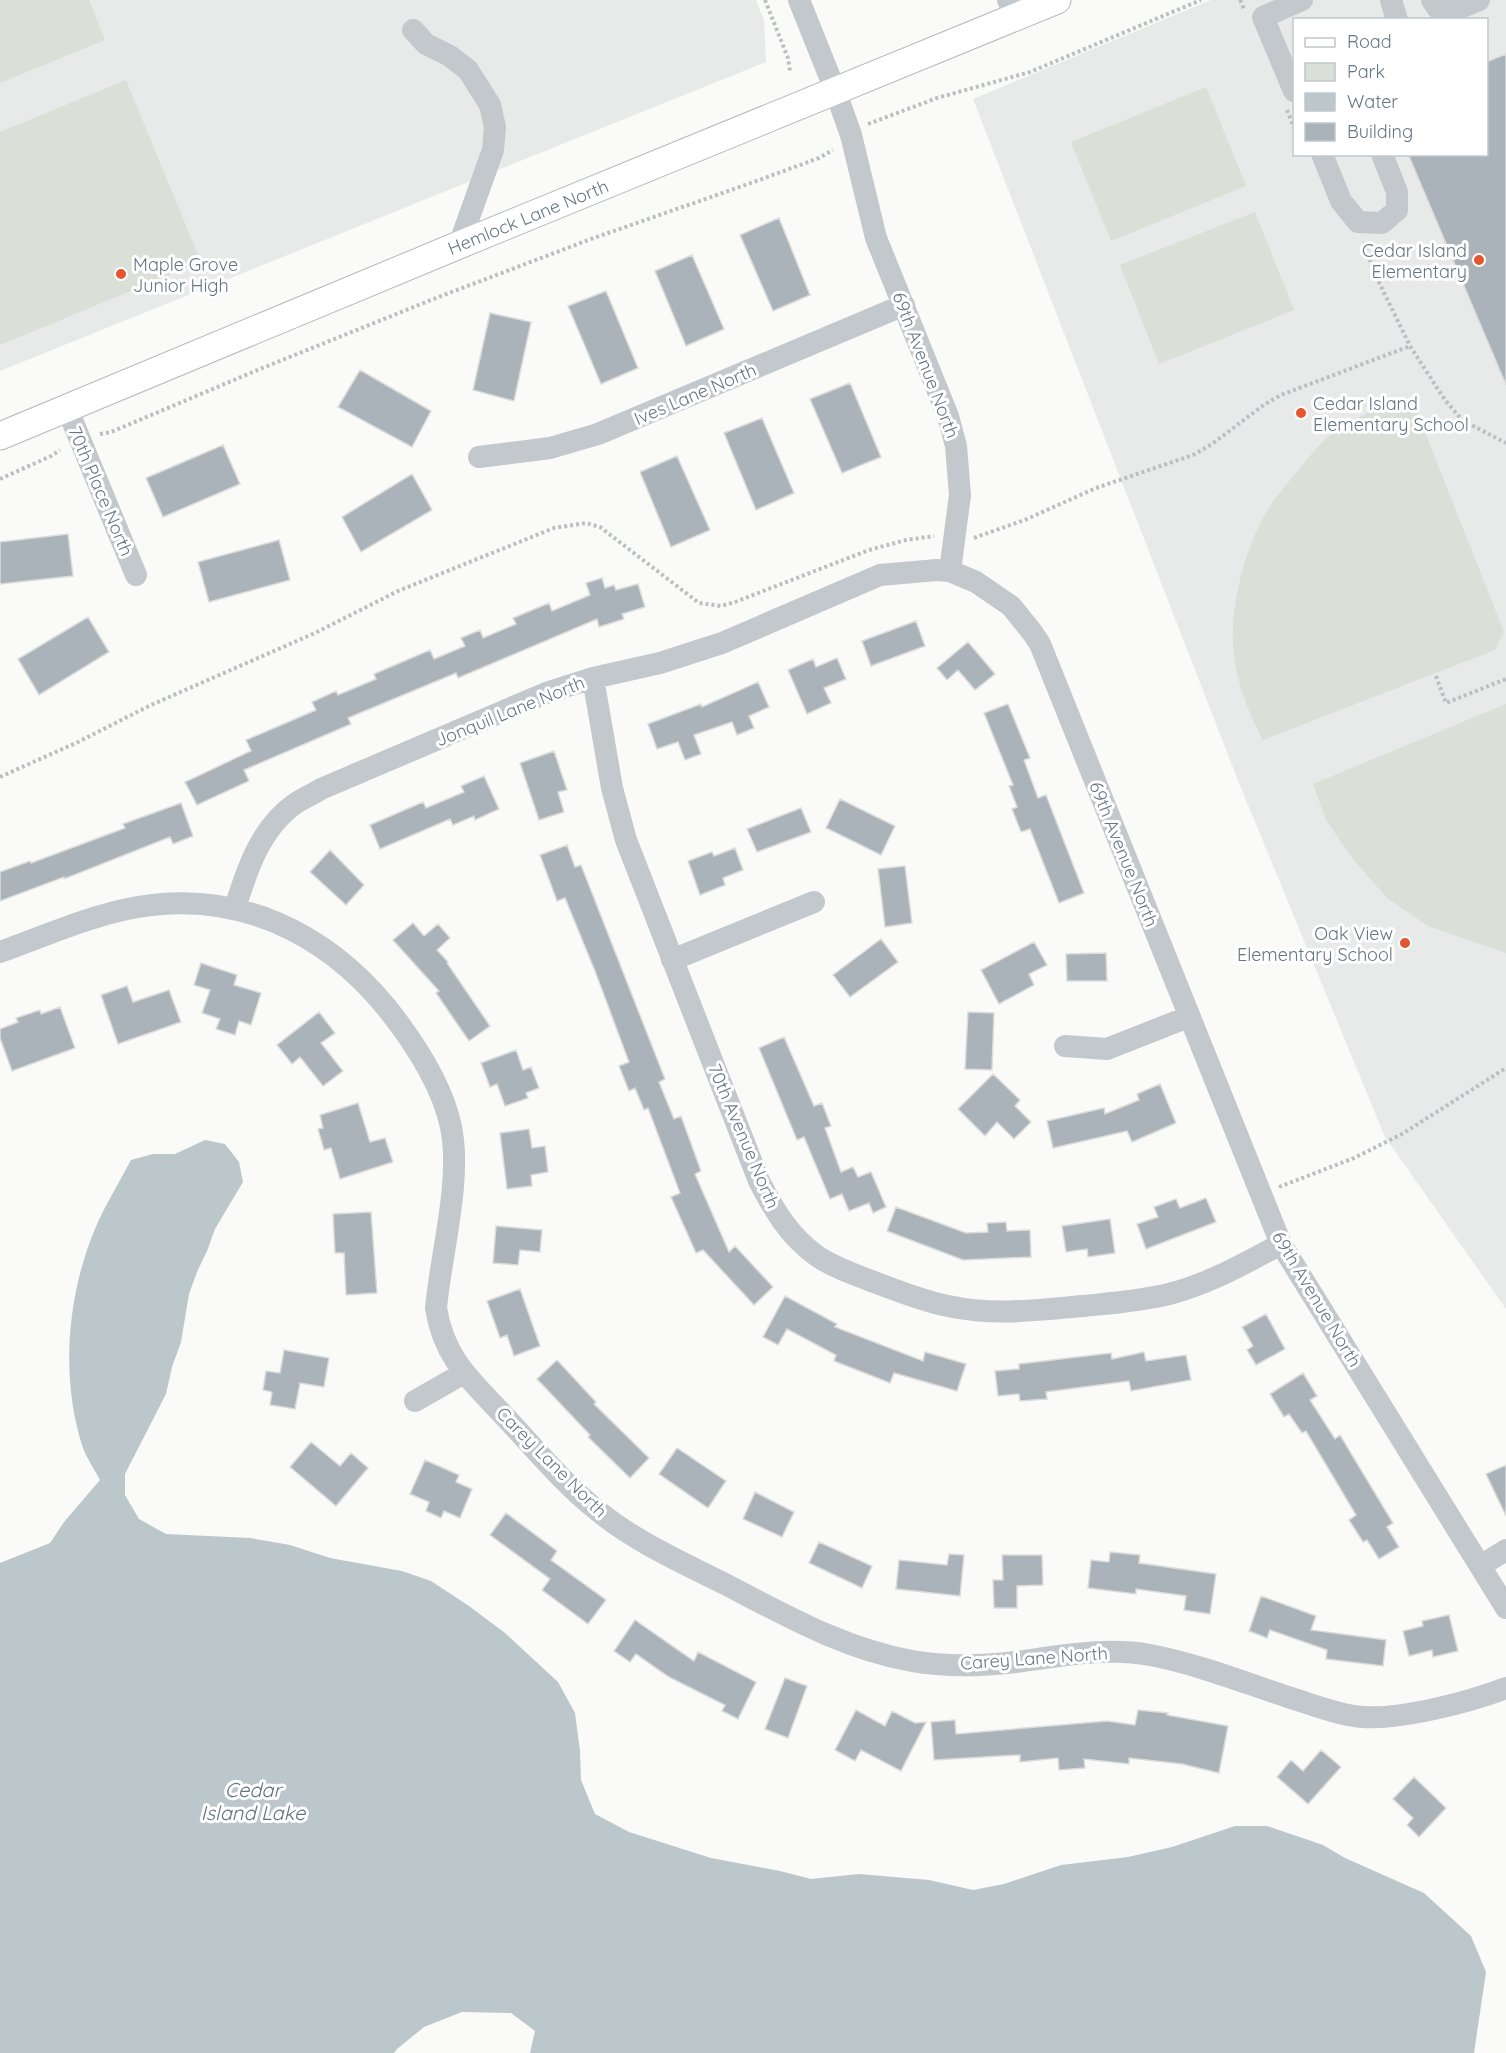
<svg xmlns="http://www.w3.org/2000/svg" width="1506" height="2053" font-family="Quicksand,sans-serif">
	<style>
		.built { fill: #e8e9e9; fill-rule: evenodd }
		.green { fill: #dadfd7 }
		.water { fill: #bbc7cb }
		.building { fill: #aab3b9; stroke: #dcdcda; stroke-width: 1.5 }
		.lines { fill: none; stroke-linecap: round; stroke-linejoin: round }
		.major-casing { stroke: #b5babe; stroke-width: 29 }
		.path { stroke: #bbbfc2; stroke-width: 4; stroke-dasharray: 3 3; stroke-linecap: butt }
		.minor { stroke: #c3c8cc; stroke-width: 22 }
		.major { stroke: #fff; stroke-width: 27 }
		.poi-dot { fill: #e4572e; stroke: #fff; stroke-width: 2 }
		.labels { text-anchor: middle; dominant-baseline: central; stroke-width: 6; stroke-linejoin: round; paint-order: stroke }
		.street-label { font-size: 18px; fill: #657683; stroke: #fff }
		.poi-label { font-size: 18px; fill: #657683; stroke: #fff; text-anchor: end }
		.water-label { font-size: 20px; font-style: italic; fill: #60757c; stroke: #fff }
	</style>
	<rect width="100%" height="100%" fill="#fafaf8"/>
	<path class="built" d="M0,0H756L764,20L766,62L0,371Z
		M1211,0H1506V1309L1385,1137L1239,783L973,99ZM1294,20H1486V154H1294Z"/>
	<path class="green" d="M0,0H89L105,40L0,83Z
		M126,80L201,262L0,345V132Z
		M1206,87L1246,186L1111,241L1071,142Z
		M1255,212L1294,310L1159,364L1120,265Z
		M1411,397L1504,632L1495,650L1263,740C1247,711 1234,675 1233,641C1231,600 1248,539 1270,506C1276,497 1283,489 1290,480C1302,466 1315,448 1329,436C1353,417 1383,406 1411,397Z
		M1506,704V953L1428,926L1387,898L1352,858L1326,820L1313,784Z"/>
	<path class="water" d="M205,1140L225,1144L239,1162L243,1182L215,1229L207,1251L197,1272L189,1294L181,1342L172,1367L166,1394L125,1474V1495L139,1519L166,1534L250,1538L290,1545L330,1558L402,1571L431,1581L469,1606L505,1633L558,1682L575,1713L580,1751L581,1780L595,1814L629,1832L711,1858L780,1871L811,1879L859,1874L929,1880L973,1890L1004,1884L1061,1865L1128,1857L1172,1847L1235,1826H1267L1323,1845L1345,1858L1424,1893L1471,1936L1486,1972L1474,2053H530L535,2031L511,2013L462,2012L424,2027L397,2049L394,2053H0V1563L50,1543L64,1522L100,1480C95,1470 87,1459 83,1448C60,1379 67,1295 95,1229C105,1205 119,1183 131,1160L153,1154H175Z"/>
	<path class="building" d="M1506,54V385L1408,154H1486V62Z
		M779,218L810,295L773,311L740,235Z
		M692,255L724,329L686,346L655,271Z
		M606,291L638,368L601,384L568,306Z
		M490,313L531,322L514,401L473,390Z
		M360,370L431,411L412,447L338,407Z
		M850,383L881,457L842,473L810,399Z
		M762,418L794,493L756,510L724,433Z
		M223,445L240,484L163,517L146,478Z
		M677,456L710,530L671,547L640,472Z
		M412,474L432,510L361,552L342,517Z
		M68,534L73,576L0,584V542Z
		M279,540L290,580L209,602L198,562Z
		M602,578L605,588L614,585L616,590L638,584L645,607L622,614L624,619L599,627L597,619L458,678L456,673L348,718L351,724L244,770L249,781L197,805L185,782L251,751L246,740L316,710L312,702L336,691L338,695L376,679L374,674L430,650L434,659L465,646L461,638L480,630L483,638L516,624L513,618L549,603L552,611L590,595L586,583Z
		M88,617L109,652L39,695L18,659Z
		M916,621L925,646L871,666L862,641Z
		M968,642L995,674L975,690L958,670L947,680L937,668Z
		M837,658L846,679L824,688L831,703L807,714L788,670L813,659L816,667Z
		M758,682L769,707L749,716L754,728L737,735L732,722L694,735L701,754L685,760L678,742L657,749L648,724L701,704L702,707Z
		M1008,704L1030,758L1024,760L1038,798L1046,795L1084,893L1059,903L1030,829L1021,832L1012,809L1017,807L1009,786L1013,785L984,713Z
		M554,751L567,790L558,792L564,812L539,820L520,763Z
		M484,776L499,809L475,820L474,816L453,825L450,819L380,849L370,825L423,802L426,808L464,792L461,786Z
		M840,799L895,826L881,855L826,828Z
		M181,803L193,836L173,844L170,837L64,879V877L0,901V872L30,861L31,863L125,828L123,824Z
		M801,808L811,832L757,852L747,829Z
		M567,845L575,867L581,865L665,1079L659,1082L674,1119L681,1116L701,1171L695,1174L729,1252L735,1246L773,1287L754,1305L703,1250L696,1253L671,1197L680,1193L648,1108L644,1110L635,1088L629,1091L619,1066L629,1062L595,971L565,898L557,901L540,855Z
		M735,848L743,870L723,878L725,885L700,895L688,861L712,852L714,856Z
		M330,850L364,885L346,905L310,872Z
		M905,866L912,923L885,927L878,869Z
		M413,923L424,936L438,924L450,938L437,950L448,962L447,963L490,1026L469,1041L436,993L439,991L393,940Z
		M881,939L898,962L850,997L833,975Z
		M1034,942L1047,965L1029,974L1034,985L999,1004L981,970Z
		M1106,953L1107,981H1067L1066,954Z
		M201,963L237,975L234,985L261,993L251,1025L239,1021L235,1035L216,1029L220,1019L202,1013L210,990L194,985Z
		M127,986L133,1002L169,990L181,1022L118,1044L101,995Z
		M60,1007L75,1048L12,1071L0,1038V1029L18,1022L16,1018L40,1010L41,1014Z
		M319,1012L335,1033L321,1043L343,1071L323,1086L300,1057L292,1064L277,1045Z
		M968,1012L994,1013L992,1070L965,1069Z
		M784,1037L814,1106L822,1103L831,1126L825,1128L841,1172L853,1167L858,1177L871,1172L886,1207L873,1213L869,1203L849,1211L842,1194L830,1199L804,1137L797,1140L759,1048Z
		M516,1050L523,1070L531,1067L539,1088L526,1093L528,1098L505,1106L497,1084L490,1087L481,1063Z
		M993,1074L1020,1100L1015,1106L1031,1122L1014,1139L997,1122L985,1136L958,1109Z
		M1160,1084L1176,1123L1132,1142L1127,1131L1053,1148L1047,1121L1104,1108L1105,1114L1139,1100L1137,1094Z
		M358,1103L370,1142L385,1138L393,1162L340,1179L331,1148L324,1150L318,1129L323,1128L320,1115Z
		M529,1129L532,1148L545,1146L548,1172L531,1175L532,1186L507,1189L500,1133Z
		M1206,1198L1216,1222L1146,1249L1137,1224L1158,1217L1154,1207L1176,1199L1180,1208Z
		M896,1207L966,1233L988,1232L987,1223L1006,1222L1007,1231L1030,1230L1031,1257L963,1260L887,1231Z
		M371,1212L377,1293L346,1295L344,1253H335L333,1214Z
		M1110,1219L1115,1253L1088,1257L1087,1249L1066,1252L1062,1226Z
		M496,1226L542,1230L540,1252L520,1250L518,1265L493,1263Z
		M520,1289L540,1346L514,1356L507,1335L500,1338L487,1301Z
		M785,1296L837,1324L835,1327L923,1361L925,1352L966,1364L957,1391L894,1373L890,1383L834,1361L836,1355L787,1329L778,1345L763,1337Z
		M1266,1314L1285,1349L1256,1365L1247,1350L1253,1346L1242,1327Z
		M284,1350L329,1358L324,1387L300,1383L295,1409L270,1405L272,1392L263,1390L266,1371L280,1373Z
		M1144,1352L1146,1361L1186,1355L1191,1380L1131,1391L1129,1381L1046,1392L1047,1399L1020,1401L1019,1394L998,1396L995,1371L1019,1369V1364L1111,1353L1112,1359Z
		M557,1360L596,1402L594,1404L649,1458L630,1478L588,1437L590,1435L537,1379Z
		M1303,1373L1317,1396L1310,1400L1335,1439L1340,1435L1393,1523L1387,1527L1399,1547L1379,1559L1367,1540L1363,1542L1349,1520L1356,1515L1306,1431L1302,1433L1289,1414L1284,1417L1270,1394Z
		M311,1442L340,1466L351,1453L368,1468L336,1506L290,1467Z
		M677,1448L726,1481L708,1508L659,1474Z
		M425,1460L459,1475L456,1482L472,1489L460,1518L444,1511L441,1518L426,1511L429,1502L410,1494Z
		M1506,1465V1516L1486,1474Z
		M755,1492L794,1512L782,1537L743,1519Z
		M506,1513L557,1551L551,1560L606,1600L588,1624L542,1590L550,1579L490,1535Z
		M819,1542L872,1566L862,1588L809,1563Z
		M1110,1552L1140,1555L1139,1563L1216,1574L1210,1614L1184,1610L1186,1596L1136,1589V1594L1088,1588L1091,1560L1109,1562Z
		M949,1554L964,1555L960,1596L896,1589L899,1560L947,1565Z
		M1002,1555H1042L1043,1585L1017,1586V1608H994L993,1580H1003Z
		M1261,1596L1316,1616L1311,1630L1386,1640L1383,1666L1326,1659L1327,1650L1270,1630L1267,1638L1249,1631Z
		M1449,1615L1458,1651L1433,1657L1432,1650L1409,1656L1403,1631L1423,1626L1422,1621Z
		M635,1620L694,1661L698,1652L756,1682L738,1719L722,1711L725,1705L669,1677L636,1654L630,1662L614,1651Z
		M785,1678L807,1686L788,1738L765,1729Z
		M856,1710L885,1726L892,1711L915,1723L926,1722L901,1771L861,1750L855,1761L835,1750Z
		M1138,1710L1168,1713L1167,1715L1228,1726L1219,1773L1182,1764L1129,1758V1764L1084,1759L1085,1768L1059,1770L1058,1758L1020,1762V1755L934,1760L931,1722L955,1720L956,1734L1107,1721L1135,1725Z
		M1321,1750L1341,1767L1308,1804L1277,1777L1291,1760L1303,1771Z
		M1414,1777L1446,1808L1419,1837L1407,1825L1413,1818L1393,1799Z"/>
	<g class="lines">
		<g class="major-casing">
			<path id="major" d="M0,436L459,245L1057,0"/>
		</g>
		<path class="path" d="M765,0L788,58L790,71
			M1240,0L1244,9
			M1287,110L1294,128
			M868,124L937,98L1030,72L1201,0
			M1364,242L1373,270L1410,346L1445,400L1462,420L1506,443
			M100,434L111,432L260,369L436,298L591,239L751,183L819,158L833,150
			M0,479L51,456L60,450
			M974,538L1027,519L1096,488L1193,455L1212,444L1265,404L1281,395L1410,346
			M1436,676L1446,703L1506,679
			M0,777L78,742L151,705L315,633L398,591L554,528L586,523L600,527L699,603L721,606L735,602L869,550L906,540L934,536
			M1279,1187L1354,1158L1402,1134L1506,1068"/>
		<path class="minor" d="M799,0L835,90L851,135L876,238L948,416L956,446L960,495L950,571
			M1008,0L1016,18
			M1391,0L1397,20
			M1432,0L1438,9L1450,12L1479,0
			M413,30L426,44L450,56L468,70L490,105L495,127L493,150L459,245
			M1294,91L1263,17L1302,0
			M1322,154L1341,201L1358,222L1382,223L1397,210V192L1382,154
			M67,408L136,575
			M479,457L550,448L598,434L904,305
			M593,678L612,788L626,840L759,1181C774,1210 789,1236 817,1256C833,1267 855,1275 874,1282C898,1291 922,1301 948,1306C993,1316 1038,1310 1083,1306C1112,1303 1141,1301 1169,1294C1209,1284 1245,1263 1281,1244
			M235,908C247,869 261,827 296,803C304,798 313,794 321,789L546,693L593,678L660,663L722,643L880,575L937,570L950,571L976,582L1011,606L1032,632L1040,644L1281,1244L1506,1608
			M0,952C45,936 91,915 138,907C237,890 325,932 387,1008C414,1042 442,1084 451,1127C462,1180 441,1253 436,1308C444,1360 473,1382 507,1419C536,1450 564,1484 598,1511C636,1542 681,1562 725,1584C785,1615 844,1649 912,1661C945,1667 982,1666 1016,1662C1060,1656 1105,1647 1150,1655C1198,1664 1245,1683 1291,1698C1314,1705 1338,1715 1362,1717C1400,1720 1470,1702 1506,1688
			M672,960L814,902
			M1065,1046L1107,1049L1188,1017
			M415,1401L464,1373
			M1480,1566L1506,1550"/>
		<use href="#major" class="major"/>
	</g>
	<g class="poi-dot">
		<circle cx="1479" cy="260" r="6"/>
		<circle cx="121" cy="274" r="6"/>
		<circle cx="1301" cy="413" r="6"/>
		<circle cx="1405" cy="943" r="6"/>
	</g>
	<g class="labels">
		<g class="street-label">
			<text transform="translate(528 217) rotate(-22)">Hemlock Lane North</text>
			<text transform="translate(926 365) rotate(69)">69th Avenue North</text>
			<text transform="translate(695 394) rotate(-23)">Ives Lane North</text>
			<text transform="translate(101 491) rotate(67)">70th Place North</text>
			<text transform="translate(510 711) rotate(-22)">Jonquil Lane North</text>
			<text transform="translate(1124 854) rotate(68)">69th Avenue North</text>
			<text transform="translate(744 1136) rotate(67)">70th Avenue North</text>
			<text transform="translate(1317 1299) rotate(59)">69th Avenue North</text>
			<text transform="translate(552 1462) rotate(45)">Carey Lane North</text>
			<text transform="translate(1034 1658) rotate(-4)">Carey Lane North</text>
		</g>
		<g class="poi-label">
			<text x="1467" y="250">Cedar Island<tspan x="1467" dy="21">Elementary</tspan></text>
			<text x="133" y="264" text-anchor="start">Maple Grove<tspan x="133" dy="21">Junior High</tspan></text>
			<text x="1313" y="403" text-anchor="start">Cedar Island<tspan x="1313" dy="21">Elementary School</tspan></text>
			<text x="1393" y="933">Oak View<tspan x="1393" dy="21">Elementary School</tspan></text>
		</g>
		<g class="water-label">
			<text x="253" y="1789">Cedar<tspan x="253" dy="23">Island Lake</tspan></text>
		</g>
	</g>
	<rect x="1293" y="18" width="195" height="138" fill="#ffffff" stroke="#c1c8cd" stroke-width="1.5"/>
	<rect x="1305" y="38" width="30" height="9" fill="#ffffff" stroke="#c1c8cd" stroke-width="1.5"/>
	<text x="1347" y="48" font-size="18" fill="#657683">Road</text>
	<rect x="1305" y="63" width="30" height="18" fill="#dadfd7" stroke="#c1c8cd" stroke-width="1.5"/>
	<text x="1347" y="78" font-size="18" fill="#657683">Park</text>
	<rect x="1305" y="93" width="30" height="18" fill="#bbc7cb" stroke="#c1c8cd" stroke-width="1.5"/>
	<text x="1347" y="108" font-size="18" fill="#657683">Water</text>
	<rect x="1305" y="123" width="30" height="18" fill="#aab3b9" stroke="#c1c8cd" stroke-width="1.5"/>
	<text x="1347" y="138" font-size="18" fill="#657683">Building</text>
</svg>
